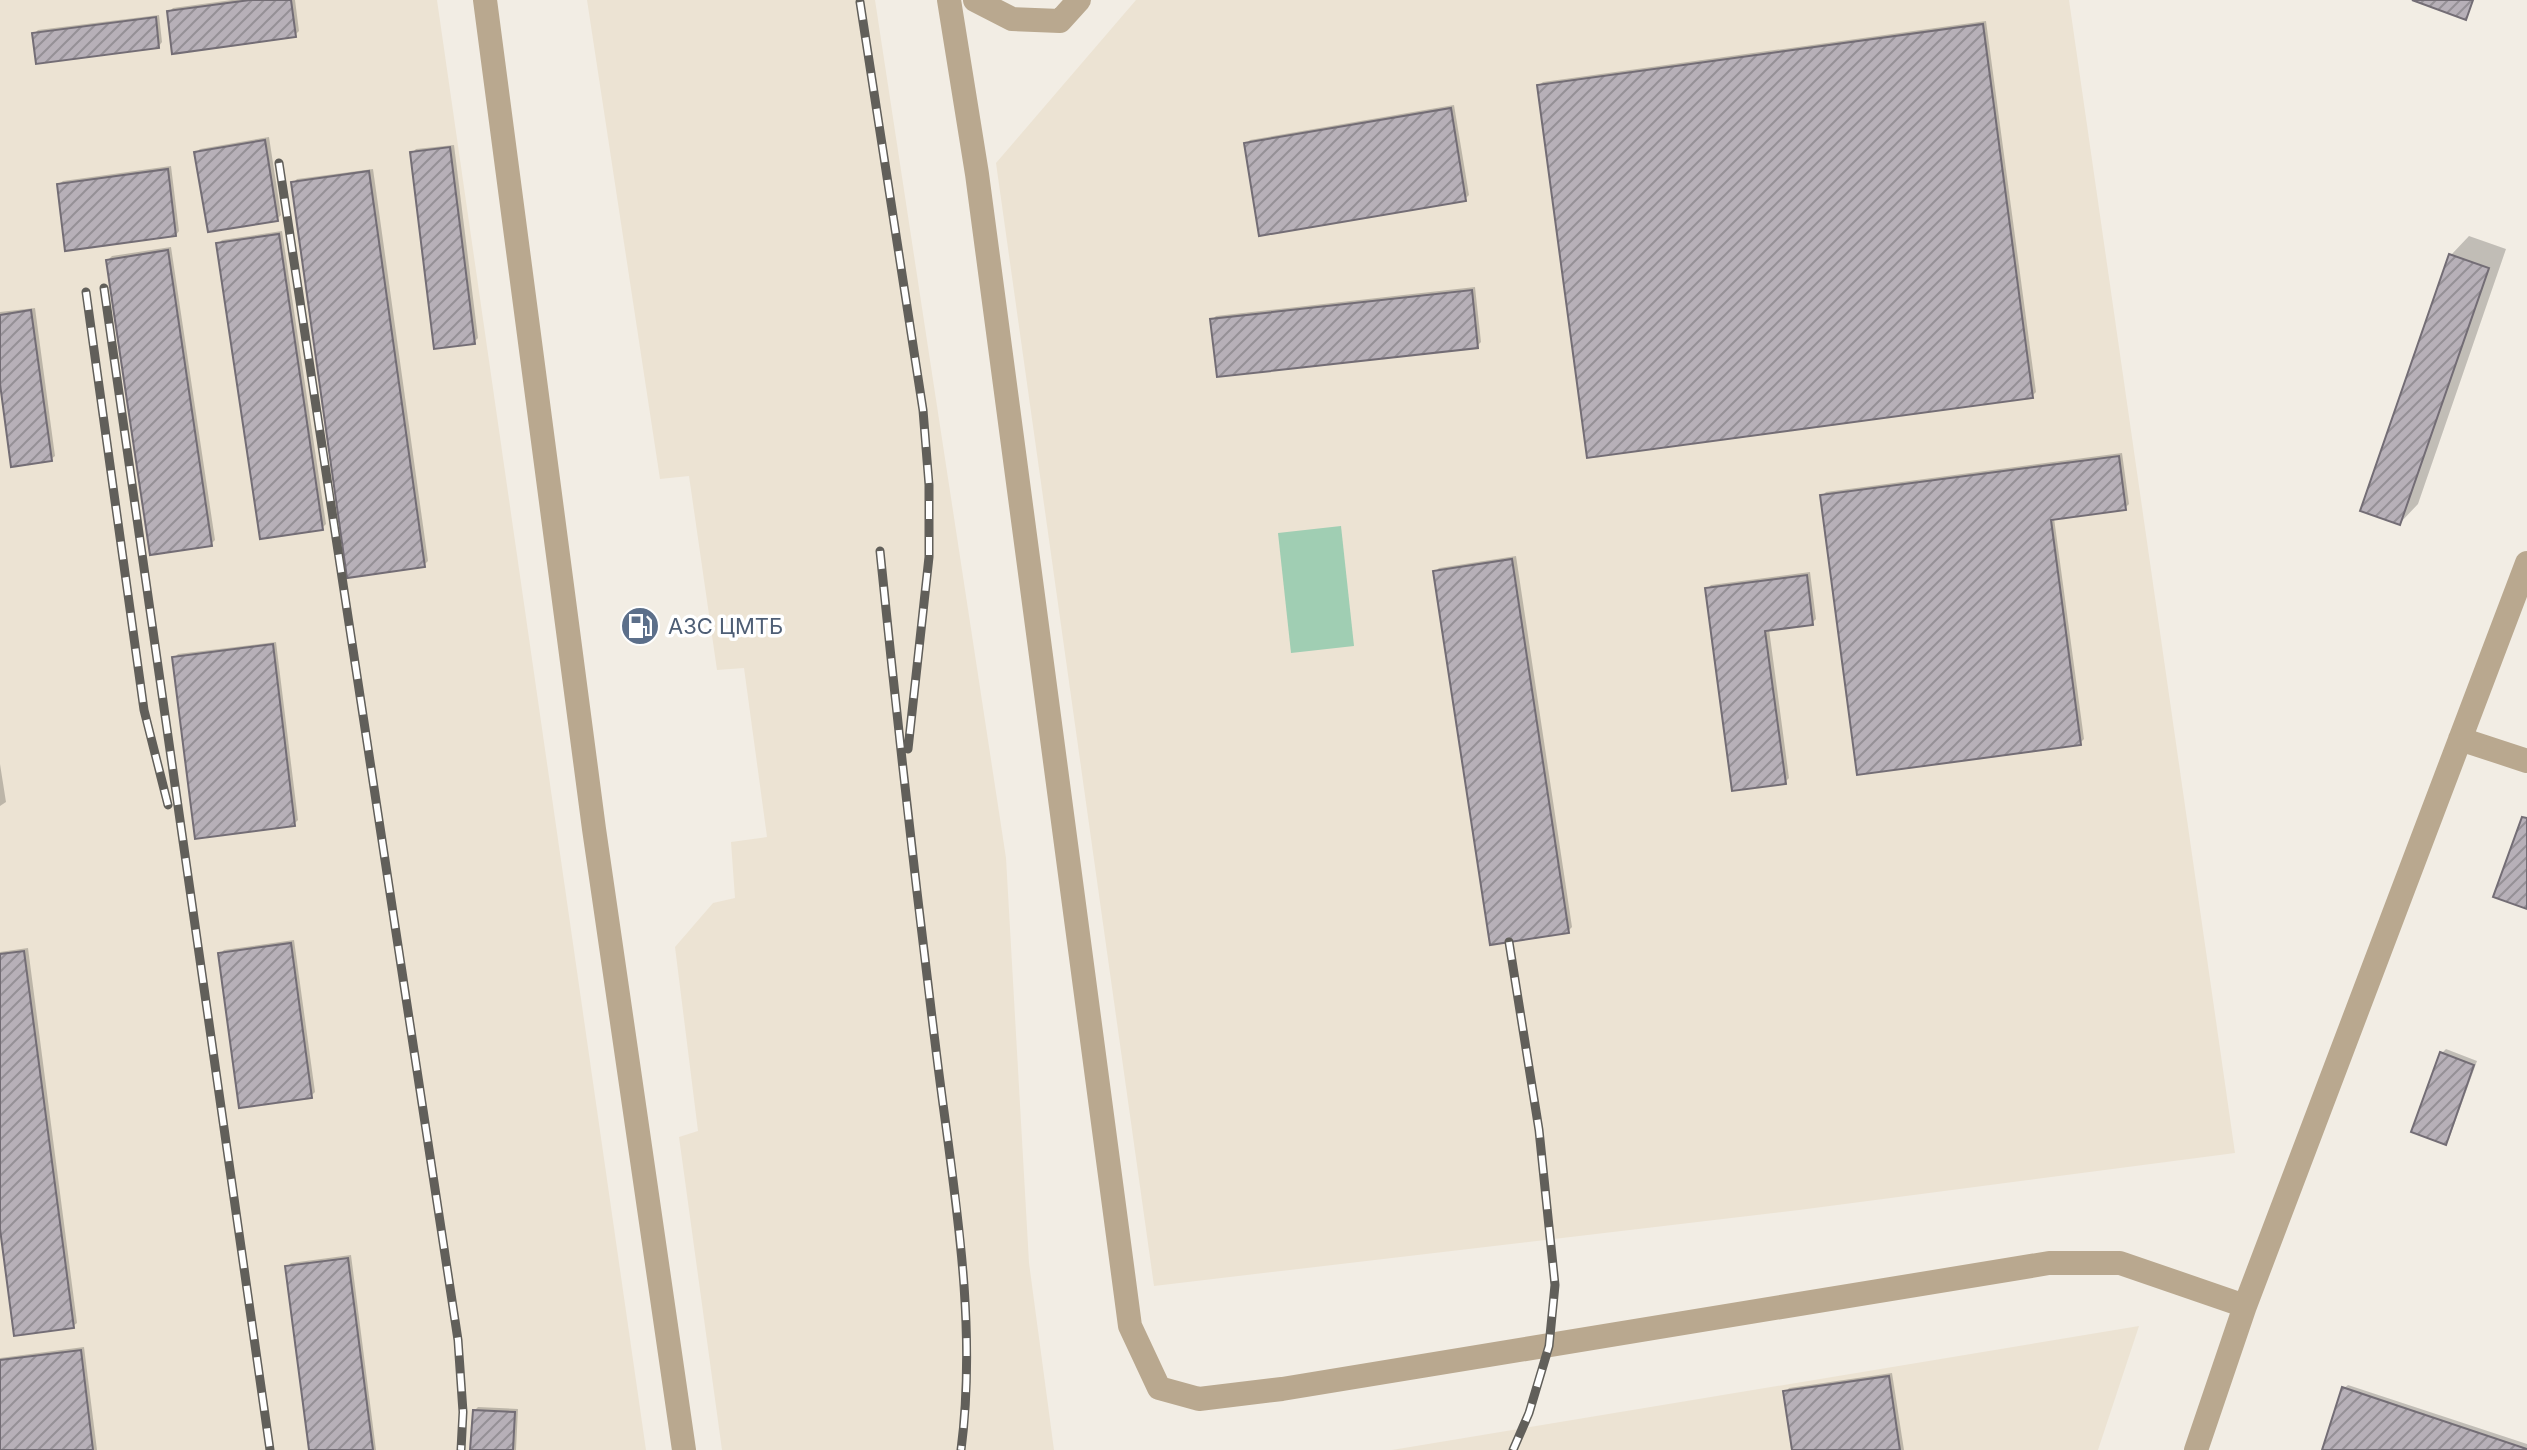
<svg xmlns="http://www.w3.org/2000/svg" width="2527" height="1450" font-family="Inter,sans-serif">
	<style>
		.built { fill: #ece3d3 }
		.green { fill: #a0ceb3 }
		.shadow { fill: #0003 }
		.building { fill: url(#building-hatch); stroke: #736d75; stroke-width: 2 }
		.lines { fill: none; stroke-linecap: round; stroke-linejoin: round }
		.minor { stroke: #b9a88f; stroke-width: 24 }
		.rail-casing { stroke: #615f5a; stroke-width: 9 }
		.rail { stroke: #fff; stroke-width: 6; stroke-dasharray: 18; stroke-linecap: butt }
		.labels { text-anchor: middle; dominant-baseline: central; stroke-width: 7; stroke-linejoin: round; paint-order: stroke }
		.service-label { font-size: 22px; fill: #4e5e75; stroke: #fff; text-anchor: start }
	</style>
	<defs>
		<pattern id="building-hatch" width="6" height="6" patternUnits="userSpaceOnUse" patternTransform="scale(2)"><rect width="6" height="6" fill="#b7b0b8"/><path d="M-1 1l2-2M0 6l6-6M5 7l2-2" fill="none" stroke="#959096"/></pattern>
	</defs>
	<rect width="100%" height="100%" fill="#f2ede4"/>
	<path class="built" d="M0,0H437L646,1450H0Z
		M587,0H875L1006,858L1029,1263L1054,1450H722L679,1137L698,1131L675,947L713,903L735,898L731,842L767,837L744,668L717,670L689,476L660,479Z
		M1136,0H2069L2235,1153L1799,1210L1154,1286L996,163Z
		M2139,1326L2098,1450H1392Z"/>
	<path class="green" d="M1341,526L1354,646L1291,653L1278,533Z"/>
	<path class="shadow" d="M232,0H295L299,31L295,35L169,12L173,8Z
		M159,15L162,42L159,46L34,34L38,30Z
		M1986,21L2036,392L2032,396L1539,85L1543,82Z
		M1454,105L1469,195L1465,199L1246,144L1250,140Z
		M269,137L281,215L277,219L196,152L200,149Z
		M454,145L478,338L474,342L412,153L416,149Z
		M171,166L179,231L176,235L59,184L63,181Z
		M373,169L428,561L424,565L293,183L297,179Z
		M282,231L326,524L322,528L218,244L222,240Z
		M2469,236L2506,249L2418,504L2400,523L2451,255Z
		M171,247L215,540L211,544L108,260L112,256Z
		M1475,287L1481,342L1477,346L1212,320L1216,316Z
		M35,308L55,456L51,459L0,369V312Z
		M2122,453L2129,504L2125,508L2054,518L2084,739L2080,743L1822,496L1826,492Z
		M1516,556L1572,927L1568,931L1435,572L1439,568Z
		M1810,572L1816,619L1812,623L1769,629L1789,778L1785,782L1707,589L1711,585Z
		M276,642L298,820L294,824L174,658L178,654Z
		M0,764L6,802L0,806Z
		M294,940L315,1092L311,1096L220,954L224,950Z
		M28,948L77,1323L73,1326L0,1214V952Z
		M2446,1049L2477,1061L2449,1139L2445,1143L2442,1053Z
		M351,1255L376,1450H311L287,1267L291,1263Z
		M84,1347L97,1450H0V1358Z
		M1892,1373L1904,1450H1794L1786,1392L1789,1388Z
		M2348,1385L2527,1444V1450H2324L2344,1388Z
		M478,1407L518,1409L516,1450H472L474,1411Z"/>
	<path class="building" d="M250,0H291L296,37L172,54L167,11Z
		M2412,0H2473L2466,20Z
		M156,17L159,48L36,64L32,33Z
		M1983,24L2033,398L1587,458L1537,85Z
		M1451,108L1466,201L1259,236L1244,143Z
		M265,140L278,221L208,232L194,152Z
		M450,147L475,344L434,349L410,152Z
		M168,169L176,236L65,251L57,184Z
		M369,171L425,567L347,578L291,182Z
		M279,234L323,530L260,539L216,243Z
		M168,250L212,546L150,555L106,260Z
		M2449,254L2489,268L2400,525L2360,511Z
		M1472,290L1478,348L1217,377L1210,319Z
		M31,310L52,461L11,467L0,384V315Z
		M2119,456L2126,510L2051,520L2081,745L1857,775L1820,495Z
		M1512,559L1569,933L1490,945L1433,571Z
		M1807,575L1813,625L1765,631L1786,784L1732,791L1705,588Z
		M273,644L295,826L195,839L172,657Z
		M2522,817L2527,818V909L2493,897Z
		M291,943L312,1098L239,1108L218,953Z
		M24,951L74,1328L14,1336L0,1229V954Z
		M2440,1052L2474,1065L2446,1145L2411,1132Z
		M348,1258L373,1450H309L285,1266Z
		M81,1350L93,1450H0V1360Z
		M1889,1376L1900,1450H1792L1783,1391Z
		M2342,1387L2527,1449V1450H2322Z
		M473,1410L515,1412L513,1450H470Z"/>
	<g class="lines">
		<path class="minor" d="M485,0L594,829L684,1450
			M949,0L977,174L1130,1326L1159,1388L1199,1399L1282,1389L2049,1263H2120L2245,1306
			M975,0L1012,19L1060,21L1079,0
			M2460,739L2527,761
			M2196,1450L2245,1306L2527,563"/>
		<g class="rail-casing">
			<path id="rail" d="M860,2L923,410L929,485V557L908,749
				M279,163L458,1340L463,1412L461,1450
				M104,288L270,1450
				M86,292L144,710L168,805
				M880,551C897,720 916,889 937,1058C953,1187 978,1320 961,1450
				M1509,942L1539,1130L1555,1285L1549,1346L1529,1413L1513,1450"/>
		</g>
		<use href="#rail" class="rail"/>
	</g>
	<defs>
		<g id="fuel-disc" transform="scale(2)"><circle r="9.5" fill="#5c6f8a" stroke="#fff"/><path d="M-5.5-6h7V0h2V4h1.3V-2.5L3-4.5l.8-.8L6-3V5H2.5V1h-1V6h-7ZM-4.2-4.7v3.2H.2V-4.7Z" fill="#fff"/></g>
	</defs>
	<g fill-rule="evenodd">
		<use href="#fuel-disc" x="640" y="626"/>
	</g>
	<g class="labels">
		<g class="service-label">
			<text x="668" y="626">АЗС ЦМТБ</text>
		</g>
	</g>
</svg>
